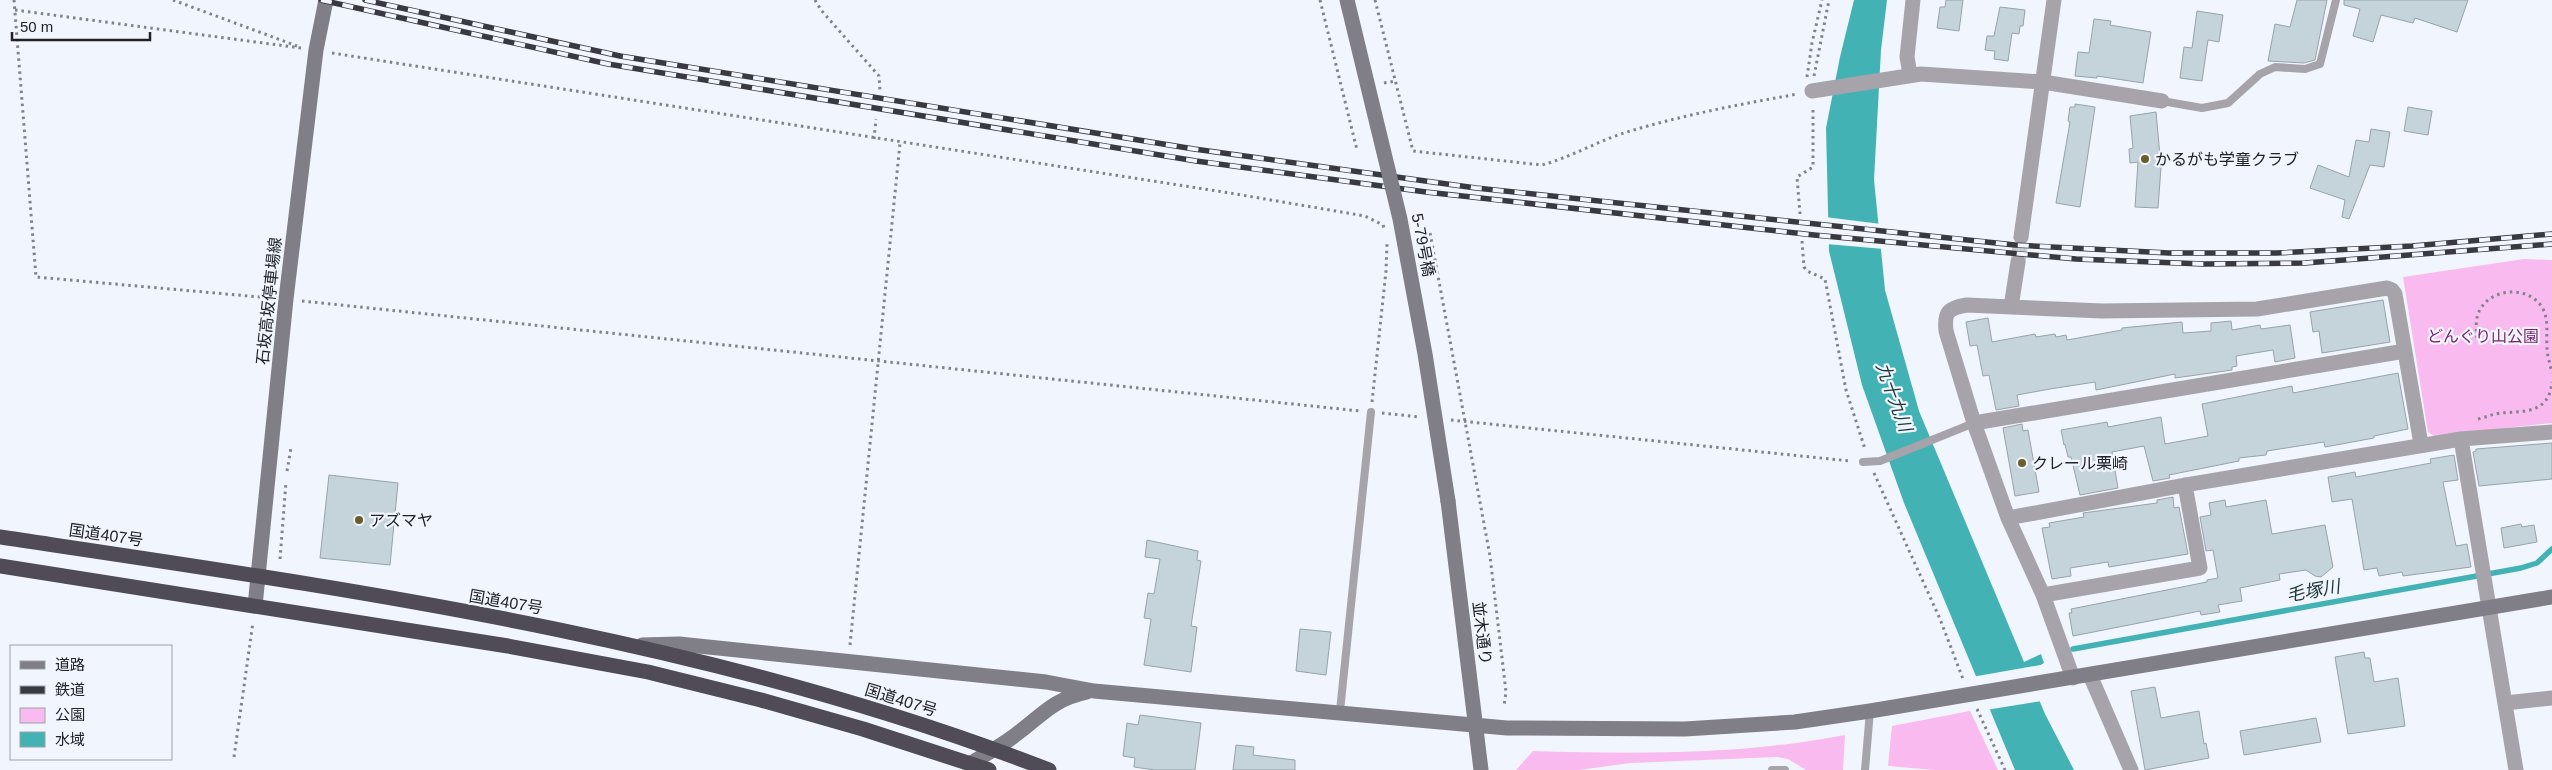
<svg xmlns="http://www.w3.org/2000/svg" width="2552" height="770" font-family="Arial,'Noto Sans JP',sans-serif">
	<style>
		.green { fill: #f9baef }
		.water { fill: #42b2b5 }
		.pier { fill: #f1f5fd }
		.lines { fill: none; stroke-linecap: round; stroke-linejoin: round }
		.stream { stroke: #42b2b5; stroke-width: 5.5 }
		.building { fill: #c5d3db; stroke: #95a3aa }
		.street-tunnel { stroke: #c7cbd2; stroke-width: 15; stroke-dasharray: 15 8; stroke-linecap: butt }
		.path { stroke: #80838a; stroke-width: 3; stroke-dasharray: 2.5 4; stroke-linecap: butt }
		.lane { stroke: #a6a4aa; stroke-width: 8 }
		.street { stroke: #a6a4aa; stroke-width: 15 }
		.secondary { stroke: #807e86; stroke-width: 15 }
		.highway { stroke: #4f4c57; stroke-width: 15 }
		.rail-casing { stroke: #383a40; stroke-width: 5.5 }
		.rail { stroke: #f1f5fd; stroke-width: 4; stroke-dasharray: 11; stroke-linecap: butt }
		.secondary-bridge { stroke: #807e86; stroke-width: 15 }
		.poi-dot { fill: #6a5e2b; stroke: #f1f5fd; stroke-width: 2 }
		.labels { text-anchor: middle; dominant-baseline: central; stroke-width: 4.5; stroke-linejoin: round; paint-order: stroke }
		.poi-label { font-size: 16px; fill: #202227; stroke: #f1f5fd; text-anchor: start }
		.street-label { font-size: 16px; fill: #202227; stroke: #f1f5fd }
		.park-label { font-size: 16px; fill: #7a2272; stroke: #f1f5fd }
		.water-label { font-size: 18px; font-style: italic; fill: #1d3636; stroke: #f1f5fd }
	</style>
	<rect width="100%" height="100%" fill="#f1f5fd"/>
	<path class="green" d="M2524,259L2552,260V423L2434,436L2428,432L2403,277Z
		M1970,711L1998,770H1935L1888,766L1892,726Z
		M1845,735L1843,770H1806L1788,759L1777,757L1630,763L1579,770H1516L1533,751C1637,754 1742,755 1845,735Z"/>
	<path class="water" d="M1854,0H1887L1881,50L1874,180L1885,290L1919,411L2024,662L2041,654L2044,663L2028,673L2045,714L2074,770H2015L1904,503L1862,385L1829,251L1826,128L1840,57Z"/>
	<path class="pier" d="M1825,217L1881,224L1884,249L1826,244Z
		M2046,664L2031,674L2042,701L1986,710L1972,677Z"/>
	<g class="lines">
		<path class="stream" d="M2073,649L2521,568L2537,563L2552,549"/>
	</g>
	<path class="building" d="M1946,0H1963L1959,31L1937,28L1940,7H1945Z
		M2297,0H2327L2315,60L2304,63L2268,61L2275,24L2290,27Z
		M2344,0H2468L2457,32L2415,18L2413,23L2381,15L2373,42L2353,36L2360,9L2344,5Z
		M2000,7L2025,10L2023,26H2020L2019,34L2012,33L2008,61L1994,59L1995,51L1985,50L1987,36H1994Z
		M2197,11L2223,15L2219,42L2208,40L2202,81L2180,78L2184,47L2192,48Z
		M2094,19L2111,21L2110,25L2151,32L2143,83L2097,76V78L2075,76L2078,52L2089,53Z
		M2075,104L2095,107L2080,207L2056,203L2070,122L2068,121L2070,107H2075Z
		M2408,107L2432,111L2428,135L2404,131Z
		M2156,112L2161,167L2158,208L2135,207L2138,162L2130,163L2129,149L2133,148L2130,116Z
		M2371,129L2390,132L2384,167L2370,165L2349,219L2342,217L2345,200L2310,188L2318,165L2349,177L2356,140L2369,142Z
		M2383,300L2390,342L2322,353L2319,331L2313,332L2310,312Z
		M1988,318L1992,342L2035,334L2036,337L2055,334L2056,337L2066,335L2067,340L2122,330V328L2182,322L2183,333L2211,331V323L2231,321L2232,330L2260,325L2261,329L2290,325L2295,358L2275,362L2273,350L2236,356L2237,366L2232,367V370L2175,378V374L2096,390L2095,382L2050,389L2017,395L2019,406L1996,410L1989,375L1983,376L1977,345L1970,346L1966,322Z
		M2398,373L2408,429L2374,436V438L2325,447L2324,442L2267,451L2266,455L2239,458V461L2169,475L2170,478L2153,481L2144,446L2112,452L2118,488L2080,495L2071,457H2068L2065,444L2064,445L2061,430L2107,422L2108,427L2161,417L2165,444L2208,436L2202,404L2292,386L2293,393Z
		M2022,424L2023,431L2028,430L2039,492L2015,496L2003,428Z
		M2552,443V479L2479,486L2473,452L2476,451V449Z
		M2454,455L2458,480L2443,482L2456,546L2467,544L2471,567L2403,576L2402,572L2379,576L2377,568L2364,570L2352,499L2332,502L2328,477L2355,472L2356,477L2431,463L2430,459Z
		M329,475L398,483L390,565L320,558Z
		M2173,497L2174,508L2179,507L2188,554L2109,567L2108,562L2070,568L2071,576L2052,579L2042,528L2050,527L2049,523L2084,517L2083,513L2157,503V500Z
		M2225,500L2226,507L2266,500L2272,534L2325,525L2333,567L2321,577L2315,576L2306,570L2279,574L2280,580L2240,588L2242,601L2218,605L2220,612L2201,615L2200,611L2073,636L2069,613H2072L2071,609L2207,582V580L2218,578L2213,550L2206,551L2200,517L2211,515L2209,503Z
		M2521,524L2522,527L2534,525L2537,542L2504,548L2501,528Z
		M1147,540L1198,551L1197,560L1201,561L1191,626L1197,627L1191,672L1144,665L1151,619L1144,618L1148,593L1154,594L1160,559L1145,557Z
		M1300,629L1331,632L1326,675L1296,671Z
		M2364,652L2365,658H2370L2374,682L2398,678L2405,726L2348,734L2335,657Z
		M2155,687L2161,718L2199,711L2204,744L2206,743L2209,758L2145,770L2131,691Z
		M1140,715L1201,723L1195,770H1155L1134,767L1135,758L1123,756L1127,723L1138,725Z
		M2316,718L2321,742L2244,755L2240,731Z
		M1236,745L1254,747L1253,755L1295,760V770H1233Z"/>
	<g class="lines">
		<path class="street-tunnel" d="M2018,262L2021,237"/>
		<path class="path" d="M14,0L36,277L271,298
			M173,0L297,46
			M815,0L821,10L879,76L880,91
			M1320,0L1357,150
			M1375,0L1413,151L1542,165C1571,157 1598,141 1627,132C1683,115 1741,104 1798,94
			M15,10L301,48
			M332,53L1230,193L1365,216L1383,225L1384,228
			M1814,76L1829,0
			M1807,77L1812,43L1822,0
			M1384,83L1396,81
			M874,139L876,119
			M1800,214L1797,177L1813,167V107
			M1430,233L1490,556L1506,692L1504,706
			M1802,241L1804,267L1807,271L1825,279L1846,390L1865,449
			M302,301L1360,411
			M2477,338C2476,327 2475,317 2481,308C2494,287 2531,286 2543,309C2549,321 2546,333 2547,346C2547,355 2550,364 2552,373
			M1372,402L1386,271L1387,244
			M1382,413L1420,417
			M2478,419C2486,417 2493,414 2501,413C2524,411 2549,414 2552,382
			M1451,420L1850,461
			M287,471L291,448
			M1874,473L1940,619L1963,679
			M280,559L286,482
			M850,645L900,143
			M1977,709L2005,770
			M234,757L253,622"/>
		<path class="lane" d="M2162,101L2202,108L2228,103L2260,74L2275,67L2305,69L2320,64L2336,0
			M1863,462L1880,461L1974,423
			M1340,711L1371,412
			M1772,770H1785
			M1865,770L1870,711"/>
		<path class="street" d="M1910,74L1907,57L1913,0
			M1812,91L1921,74L2043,82L2162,101
			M2021,237L2054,0
			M2011,307L2018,262
			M1974,423L2405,351
			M2461,439L2552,432
			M2008,518L1974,423L1946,331C1944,312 1948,308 1967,305L2102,311L2257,309L2387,288L2392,290L2395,294L2421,444
			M2043,595L2200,568L2185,485
			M2090,675L2131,770
			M2073,678L2043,595L2008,518L2185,485L2461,439L2516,770
			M2505,703L2552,698"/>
		<path class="secondary" d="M1448,501L1481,770
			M255,606L286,299L316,50L326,0
			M642,645L679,644L1046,682L1094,691L1507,728L1685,729L1795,722L1870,711L2552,597
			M971,763C986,754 1001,746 1014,736C1043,715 1051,700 1087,692"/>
		<path class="highway" d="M0,537C355,590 713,639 1049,770
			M0,566L508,646L648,672L761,700L863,729L989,770"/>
		<g class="rail-casing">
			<path id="rail" d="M321,0L608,64L1196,161L1426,192L1814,235L2076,259L2203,264L2305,263L2552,244
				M365,0L620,56L1194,149L1476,188L2015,245L2169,253H2276L2412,246L2552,234"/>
		</g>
		<use href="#rail" class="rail"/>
		<path class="secondary-bridge" d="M1347,0L1400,219L1425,354L1448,501"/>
	</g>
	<g class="poi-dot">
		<circle cx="2145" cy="159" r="5"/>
		<circle cx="2022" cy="463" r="5"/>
		<circle cx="359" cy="520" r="5"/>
	</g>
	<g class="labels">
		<g class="poi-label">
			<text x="2155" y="159">かるがも学童クラブ</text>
			<text x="2032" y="463">クレール栗崎</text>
			<text x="369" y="520">アズマヤ</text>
		</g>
		<g class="street-label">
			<text transform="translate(1423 245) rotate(79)">5-79号橋</text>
			<text transform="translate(269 301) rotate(-84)">石坂高坂停車場線</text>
			<text transform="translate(106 535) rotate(8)">国道407号</text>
			<text transform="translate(506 602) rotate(10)">国道407号</text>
			<text transform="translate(1482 633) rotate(83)">並木通り</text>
			<text transform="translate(901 700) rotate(17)">国道407号</text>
		</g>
		<g class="park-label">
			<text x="2483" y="336">どんぐり山公園</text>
		</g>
		<g class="water-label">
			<text transform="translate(1894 397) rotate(70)">九十九川</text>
			<text transform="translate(2313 591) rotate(-10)">毛塚川</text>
		</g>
	</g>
	<rect x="10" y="645" width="162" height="115" fill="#f1f5fd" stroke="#9da1a7"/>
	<rect x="20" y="661" width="25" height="8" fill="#807e86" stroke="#9da1a7"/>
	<text x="55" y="670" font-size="15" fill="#202227">道路</text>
	<rect x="20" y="686" width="25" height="8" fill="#383a40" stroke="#9da1a7"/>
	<text x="55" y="695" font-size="15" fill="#202227">鉄道</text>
	<rect x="20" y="708" width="25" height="15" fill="#f9baef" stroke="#9da1a7"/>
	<text x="55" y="720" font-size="15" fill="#202227">公園</text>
	<rect x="20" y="732" width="25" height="15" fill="#42b2b5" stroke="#9da1a7"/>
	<text x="55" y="745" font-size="15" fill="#202227">水域</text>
	<path d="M12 32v8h138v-8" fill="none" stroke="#202227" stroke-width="2.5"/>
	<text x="20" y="32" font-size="15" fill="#202227" stroke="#f1f5fd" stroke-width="4" paint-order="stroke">50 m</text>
</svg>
